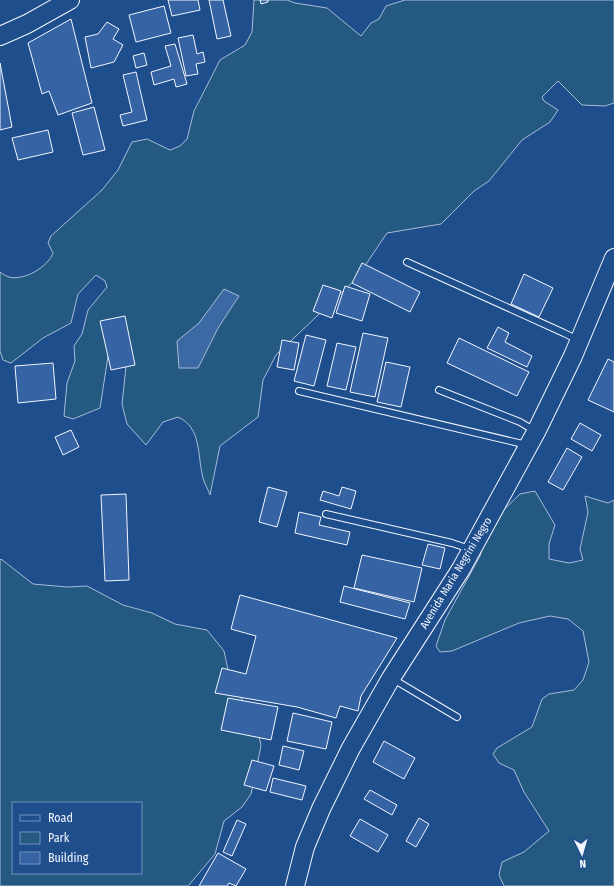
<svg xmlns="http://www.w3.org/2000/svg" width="614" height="886" font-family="'Fira Sans Condensed',sans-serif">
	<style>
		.green { fill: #245a82; stroke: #a8bbd7; fill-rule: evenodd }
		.water { fill: #3b69a3; stroke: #a8bbd7 }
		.building { fill: #3563a3; stroke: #f2f6ff }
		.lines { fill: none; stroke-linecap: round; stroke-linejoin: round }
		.lane-casing { stroke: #f2f6ff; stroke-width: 8 }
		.secondary-casing { stroke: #f2f6ff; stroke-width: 20 }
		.lane { stroke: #1f4e8c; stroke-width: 6 }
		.secondary { stroke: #1f4e8c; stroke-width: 18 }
		.labels { text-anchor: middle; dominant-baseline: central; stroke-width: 3; stroke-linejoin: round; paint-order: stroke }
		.street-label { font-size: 11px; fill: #f2f6ff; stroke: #1f4e8c }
	</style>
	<rect width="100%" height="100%" fill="#1f4e8c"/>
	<path class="green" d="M254,0H287L295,3L327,8L361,36L371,23L379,19L386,6L405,0H614V103L605,106L582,105L558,81L542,97L544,101L558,110L550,122L522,140L489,181L474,191L441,224L387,233L356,279L276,355L263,380L258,417L220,446L210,495C208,489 204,483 203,478C197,455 202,428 178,417L163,422L146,445L127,424L122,404L127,357L109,350L100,408L73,419L64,416L67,383L75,361L74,346L82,334L88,310L107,287L105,281L96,275L78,294L71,323L43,338L11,363L3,360L0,351V272C3,274 6,276 9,277C24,281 48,267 53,253L48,243L51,236L102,190L118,170L132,142L147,139L170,150L180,146L187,139L194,111L220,60L245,45L252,32Z
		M535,491L555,525L549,544V559L569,563L583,560L580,549L588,512L585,496L608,503L614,500V886H504L499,875L502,862L524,852L549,831L524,792L514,770L499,763L493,754L497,748L532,727L542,699L549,694L574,690L583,680L589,662L583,631L568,619L550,616L519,623L452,651L440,652L436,646L445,620L480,556L491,522L520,494Z
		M1,559L33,584L67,587L87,586L123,605L152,613L175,624L207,630L224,651L231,684L256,719L261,746L251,794L242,807L224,821L215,854L188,886H0V560ZM13,803H141V873H13Z"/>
	<path class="water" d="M224,289L239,296L218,328L198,368H179L177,341L199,323Z"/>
	<path class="building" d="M168,0H198L200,10L172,16Z
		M209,0H223L231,36L217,39Z
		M260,0H268V2L261,4Z
		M164,6L171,33L136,42L129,15Z
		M71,19L92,103L58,115L49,91L42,94L28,43Z
		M107,22L119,29L113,39L123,45L114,62L91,68L85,37L98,34Z
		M193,35L197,54L203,52L205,62L196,64L198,74L186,76L178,38Z
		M175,44L187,84L176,87L174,79L154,85L151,72L171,66L165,46Z
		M144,53L147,65L136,68L133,56Z
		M0,63L12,127L0,130Z
		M136,72L147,120L123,126L120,115L132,112L123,75Z
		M94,107L105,150L83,155L72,113Z
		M48,130L53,152L18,160L12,138Z
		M362,263L420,292L410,312L352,283Z
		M524,274L553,288L539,317L511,304Z
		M323,285L341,291L332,318L313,311Z
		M345,286L370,294L362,321L336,313Z
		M125,316L135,365L111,370L100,321Z
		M498,327L509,333L505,342L532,356L527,367L487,348Z
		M363,333L388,338L375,397L350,392Z
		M306,335L326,340L314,386L294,381Z
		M459,338L529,372L517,396L447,363Z
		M282,340L299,343L294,370L277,367Z
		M337,343L356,347L346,390L327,386Z
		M608,359L614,362V412L588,400Z
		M386,362L410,367L401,407L377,402Z
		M53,363L56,399L18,403L15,366Z
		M580,423L601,435L592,451L571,439Z
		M71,430L79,447L63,455L55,437Z
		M567,448L582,457L563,490L548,482Z
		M268,487L287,492L277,527L259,522Z
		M342,487L356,491L351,509L320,500L323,491L339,496Z
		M126,494L129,580L105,581L101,495Z
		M299,512L321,517L319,525L350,532L347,545L295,533Z
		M428,544L445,548L440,569L422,565Z
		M362,555L422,568L414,602L354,588Z
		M344,586L410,603L405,619L340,602Z
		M240,595L397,638L361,696L358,711L340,706L336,718L297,707L215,693L222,668L246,674L256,636L231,629Z
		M228,698L278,707L271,740L221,730Z
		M293,713L332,722L326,749L287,741Z
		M384,741L415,758L404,779L373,762Z
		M283,746L304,751L299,770L279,765Z
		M252,760L274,766L266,791L244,785Z
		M273,778L306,786L302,800L270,792Z
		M370,790L397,805L392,815L364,799Z
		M419,818L429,824L416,847L406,841Z
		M360,819L388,835L378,852L350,836Z
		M237,820L246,824L232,856L223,852Z
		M218,853L246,869L236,886L229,883L227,886H199Z"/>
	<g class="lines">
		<g class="lane-casing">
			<path id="lane" d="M407,262L564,333L578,340
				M439,390L520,422L535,431
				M299,391L527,445
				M326,514L452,543L470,549
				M393,679L457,717"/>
		</g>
		<g class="secondary-casing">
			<path id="secondary" d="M0,36L27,24L70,0
				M295,886L305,847L321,809L351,748L391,678L461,569L536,432L573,356L614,258"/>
		</g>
		<use href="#lane" class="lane"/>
		<use href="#secondary" class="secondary"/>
	</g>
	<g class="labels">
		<g class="street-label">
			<text transform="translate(456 573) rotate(-59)">Avenida Maria Negrini Negro</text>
		</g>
	</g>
	<rect x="12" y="802" width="130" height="72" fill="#1f4e8c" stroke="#7391ba"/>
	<rect x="20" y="815" width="20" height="6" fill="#1f4e8c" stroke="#7391ba"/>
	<text x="48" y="822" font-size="12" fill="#f2f6ff">Road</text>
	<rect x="20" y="832" width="20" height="12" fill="#245a82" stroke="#7391ba"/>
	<text x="48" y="842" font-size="12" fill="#f2f6ff">Park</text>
	<rect x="20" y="852" width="20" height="12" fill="#3563a3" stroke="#7391ba"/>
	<text x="48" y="862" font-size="12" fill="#f2f6ff">Building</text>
	<g transform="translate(582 854) rotate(175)" stroke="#1f4e8c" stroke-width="3" paint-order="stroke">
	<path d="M0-3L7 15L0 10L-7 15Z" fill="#f2f6ff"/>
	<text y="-6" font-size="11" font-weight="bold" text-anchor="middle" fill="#f2f6ff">N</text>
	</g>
</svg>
